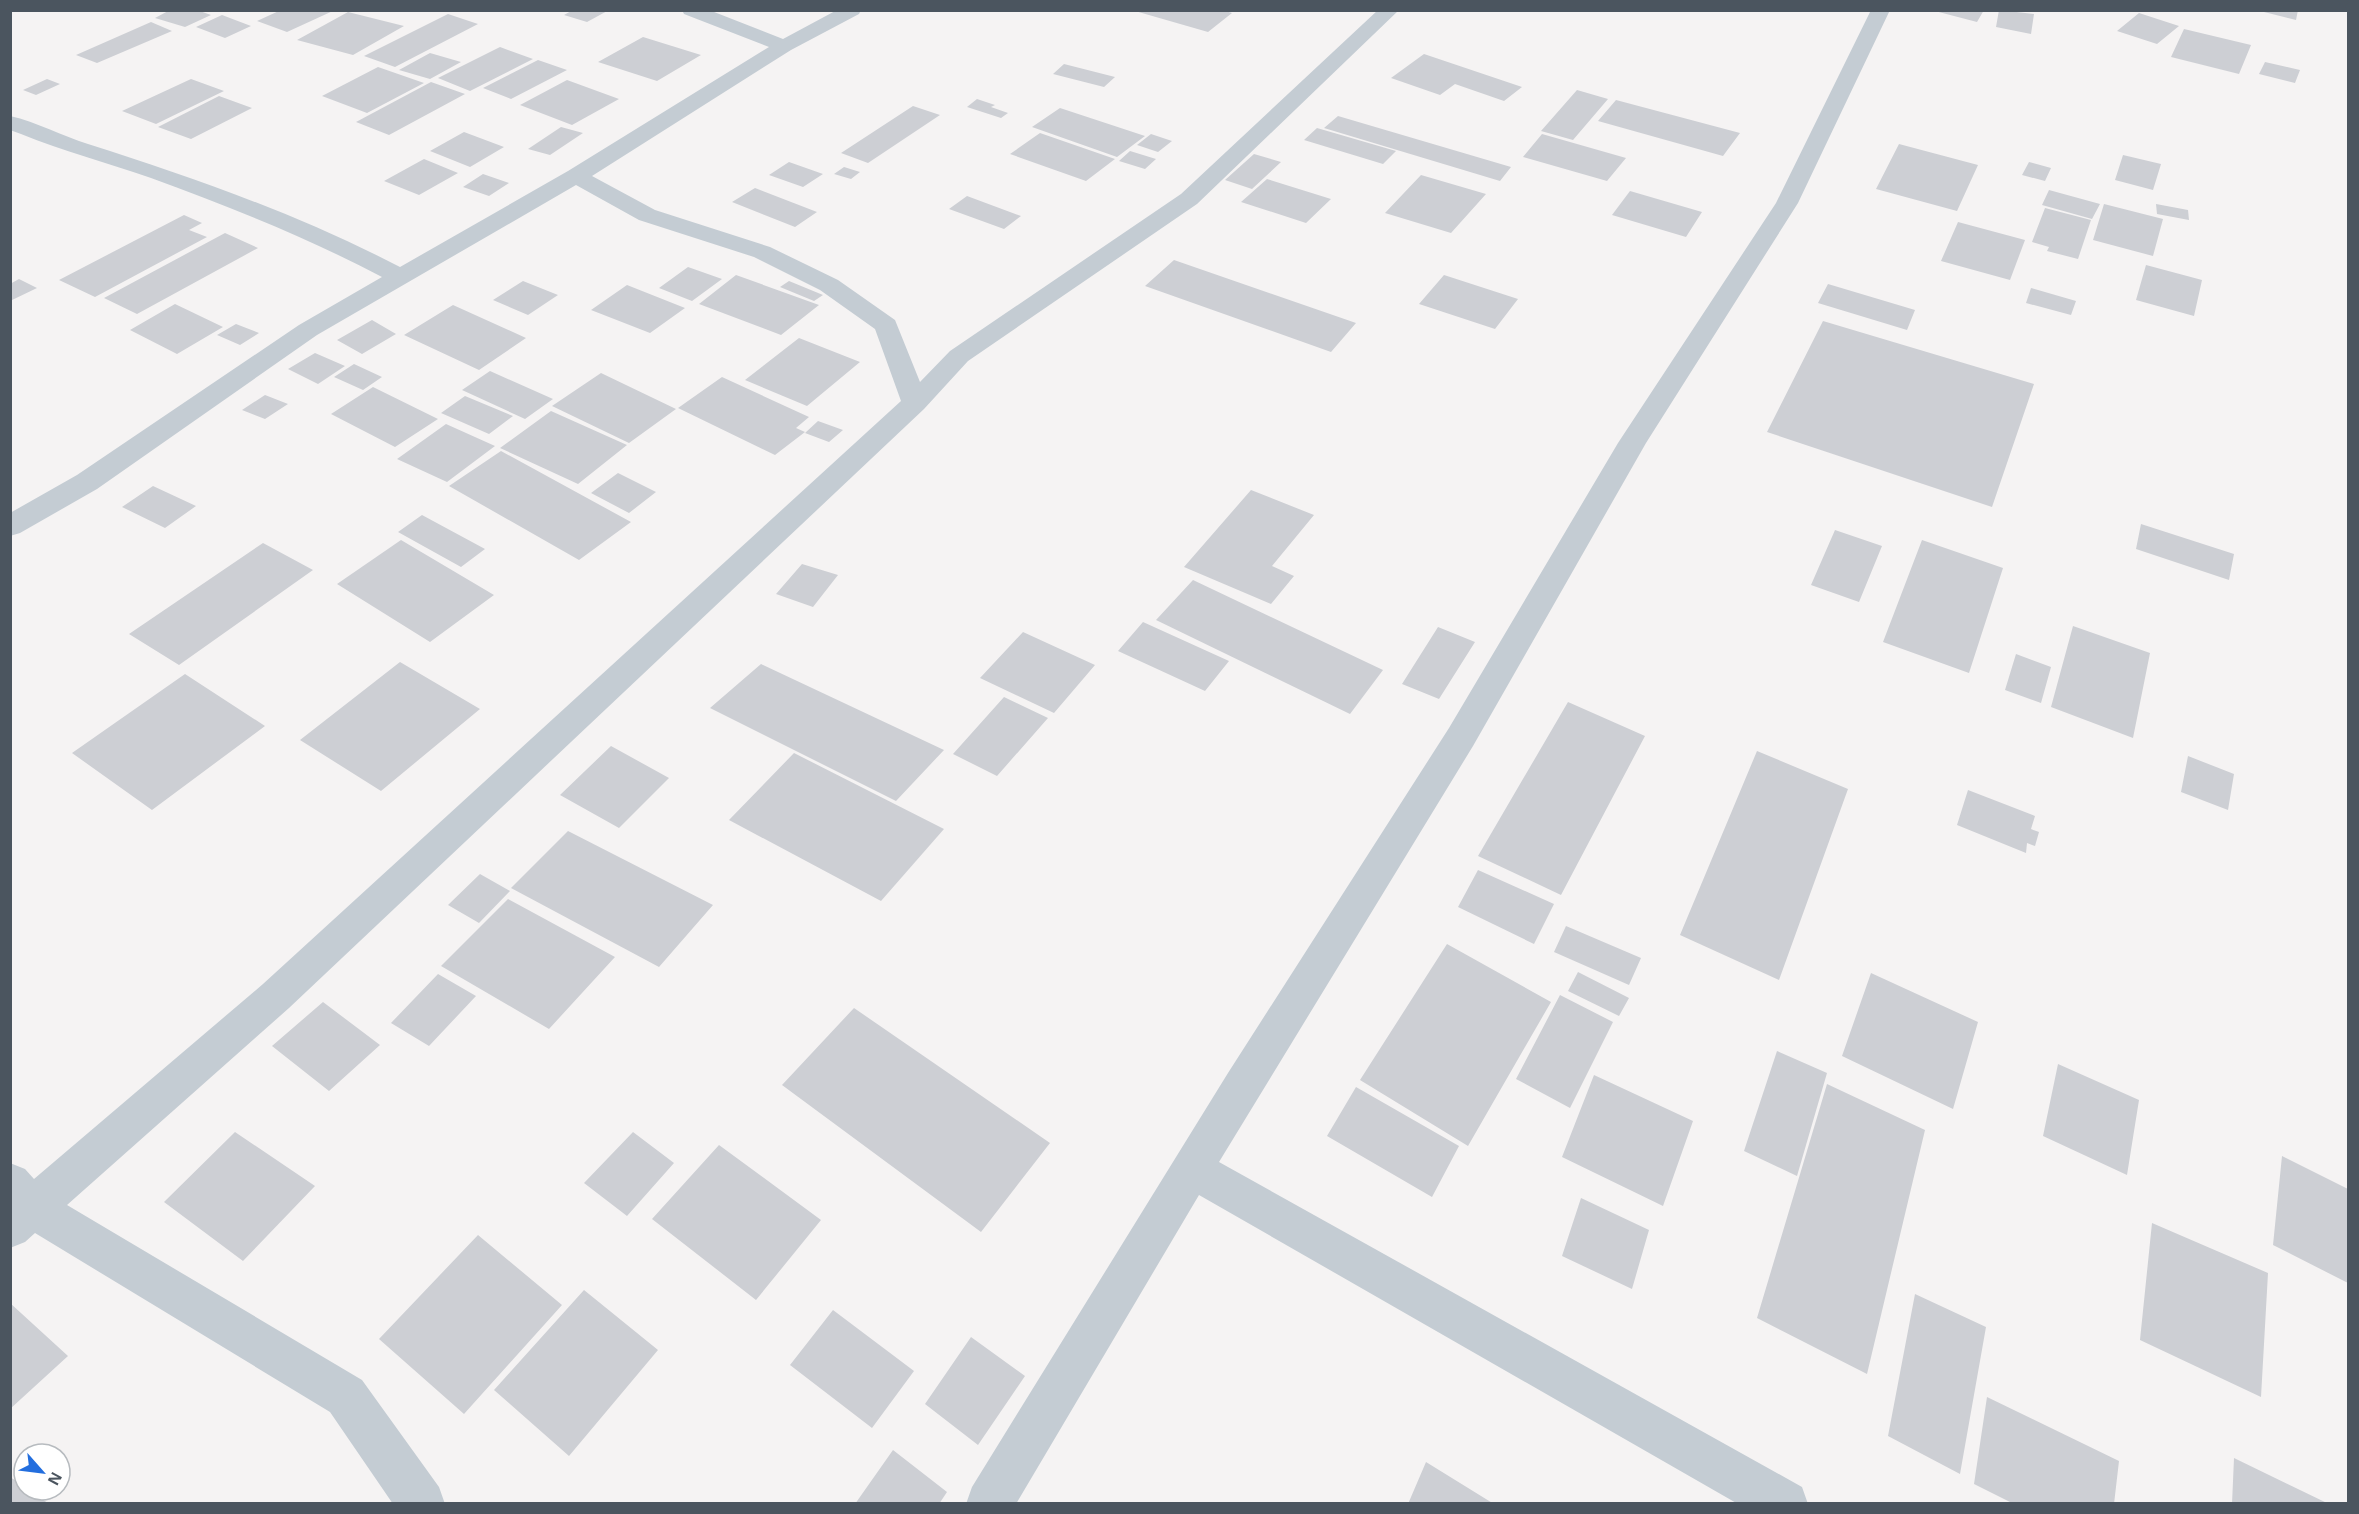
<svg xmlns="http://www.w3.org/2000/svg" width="2359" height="1514" font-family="Arial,sans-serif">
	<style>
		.building { fill: #cdcfd4 }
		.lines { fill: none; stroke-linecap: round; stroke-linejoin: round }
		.minor { fill: #c4ccd3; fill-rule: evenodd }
	</style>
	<rect width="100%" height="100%" fill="#f5f3f3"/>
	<path class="building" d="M170,10H197L211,15L185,27L155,18Z
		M281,10H335L287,32L257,21Z
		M573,10H609L587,22L564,15Z
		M1222,10L1232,13L1208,32L1135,11Z
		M1931,10H1984L1977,22Z
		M1999,10L2034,14L2031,34L1996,27Z
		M2256,10H2298L2296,20Z
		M348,12L404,26L353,55L297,40Z
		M2139,13L2179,26L2157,44L2117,31Z
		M448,14L478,24L395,67L364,56Z
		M222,15L251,26L225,38L196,27Z
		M151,22L172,31L97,63L76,55Z
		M2184,29L2251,45L2239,74L2171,57Z
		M643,37L701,55L657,81L598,62Z
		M500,47L533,59L470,91L438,78Z
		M430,53L461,62L430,79L399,70Z
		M1424,54L1522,87L1504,101L1455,84L1440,95L1391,78Z
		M538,60L567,70L511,99L483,88Z
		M2265,62L2300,70L2295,83L2259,74Z
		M1064,64L1115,77L1104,87L1053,74Z
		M378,67L424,83L367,113L322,96Z
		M47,79L60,84L36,95L23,90Z
		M191,79L224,91L156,124L122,111Z
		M567,80L619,99L572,125L520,105Z
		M431,82L465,94L389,135L356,122Z
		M1577,90L1608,99L1573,140L1541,131Z
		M219,96L252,108L191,139L158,127Z
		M977,99L995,105L991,107L1008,113L1001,118L967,107Z
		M1616,100L1740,133L1723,156L1598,121Z
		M913,106L940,115L868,163L841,153Z
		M1060,108L1145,136L1117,157L1032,127Z
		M1338,116L1511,167L1500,181L1324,128Z
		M561,127L583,133L550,155L528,149Z
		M1317,128L1396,151L1383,164L1304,140Z
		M464,132L504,147L470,167L430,151Z
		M1040,133L1115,159L1086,181L1010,154Z
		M1151,134L1172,141L1158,152L1137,145Z
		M1542,134L1626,158L1607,181L1523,157Z
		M1899,144L1978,165L1957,211L1876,189Z
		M1130,151L1156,159L1145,169L1119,161Z
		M1254,154L1281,162L1252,189L1225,180Z
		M2123,155L2161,164L2153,190L2115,180Z
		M424,159L458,173L419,195L384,181Z
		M789,162L823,174L803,187L769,175Z
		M2029,162L2051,168L2045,181L2022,175Z
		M844,167L860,172L851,179L834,174Z
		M483,174L509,183L489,196L463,187Z
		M1421,175L1486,194L1451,233L1385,213Z
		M1267,179L1331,199L1306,223L1241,202Z
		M755,188L817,212L795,227L732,202Z
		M2049,190L2100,204L2092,219L2042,205Z
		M1630,191L1702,212L1686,237L1612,215Z
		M967,196L1021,216L1004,229L949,209Z
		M2104,204L2163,219L2153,256L2093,240Z
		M2156,204L2188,210L2189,220L2157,214Z
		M2045,208L2091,220L2078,259L2047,251L2049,247L2032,242Z
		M184,215L202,223L189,230L207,237L95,297L59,280Z
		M1958,222L2025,240L2010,280L1941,261Z
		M225,233L258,248L137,314L104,298Z
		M1174,260L1356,323L1331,352L1145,286Z
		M2146,265L2202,280L2194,316L2136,300Z
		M688,267L722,279L692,301L659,288Z
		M736,275L819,305L781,335L699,304Z
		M1444,275L1518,299L1495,329L1419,304Z
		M19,279L37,288L10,301V284Z
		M523,281L558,295L528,315L493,300Z
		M789,281L823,295L814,301L780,287Z
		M1828,284L1915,310L1907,330L1818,303Z
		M627,285L685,308L650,333L591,310Z
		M2031,288L2076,301L2071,315L2026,303Z
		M175,304L223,327L177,354L130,330Z
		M453,305L526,338L479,370L404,335Z
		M372,320L396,334L362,354L337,340Z
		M1823,321L2034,384L1992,507L1767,432Z
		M236,324L259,333L240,345L217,335Z
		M799,338L860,362L807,406L745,380Z
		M315,353L345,366L318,384L288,369Z
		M354,364L382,377L363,390L334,377Z
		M490,371L553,399L525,419L462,390Z
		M601,373L676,409L629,443L552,406Z
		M722,377L809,417L796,428L805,432L775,455L678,408Z
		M373,387L438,419L395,447L331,414Z
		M265,395L288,404L265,419L242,410Z
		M465,396L513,416L489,434L441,413Z
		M551,411L627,445L578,484L500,448Z
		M818,421L843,430L829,442L805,433Z
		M446,424L495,446L447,482L397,459Z
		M501,451L631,522L579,560L449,486Z
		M618,473L656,492L629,513L591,493Z
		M153,486L196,506L165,528L122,507Z
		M1251,490L1314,515L1272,566L1294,576L1271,604L1184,567Z
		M422,515L485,549L461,567L398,532Z
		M2141,524L2234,554L2229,580L2136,549Z
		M1835,530L1882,546L1859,602L1811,585Z
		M401,540L494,595L430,642L337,584Z
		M1922,540L2003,568L1969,673L1883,642Z
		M263,543L313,570L179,665L129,634Z
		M802,564L838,575L813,607L776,594Z
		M1193,580L1383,670L1350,714L1156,620Z
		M1143,622L1229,661L1205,691L1118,651Z
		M2073,626L2150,653L2133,738L2051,707Z
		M1438,627L1475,642L1439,699L1402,684Z
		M1023,632L1095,665L1054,713L980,678Z
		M2016,654L2051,667L2041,703L2005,690Z
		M400,662L480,709L381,791L300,740Z
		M761,664L944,750L896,801L710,708Z
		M185,674L265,726L152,810L72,753Z
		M1004,697L1048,718L997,776L953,754Z
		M1568,702L1645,736L1561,895L1478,856Z
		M611,746L669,778L619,828L560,795Z
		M1757,751L1848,789L1779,980L1680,935Z
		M794,753L944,829L881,901L729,820Z
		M2188,756L2234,774L2228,810L2181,792Z
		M1968,790L2035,816L2031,829L2039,832L2035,846L2027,843L2026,853L1957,825Z
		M568,831L713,905L659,967L511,888Z
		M1478,870L1554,904L1534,944L1458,907Z
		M480,874L510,891L479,923L448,905Z
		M508,899L615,957L549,1029L441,966Z
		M1566,926L1641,958L1629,985L1554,952Z
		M1447,944L1551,1002L1468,1146L1360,1080Z
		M1578,972L1629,998L1619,1016L1568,991Z
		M1871,973L1978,1022L1953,1109L1842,1056Z
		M438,974L476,996L429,1046L391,1023Z
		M1560,995L1613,1022L1570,1108L1516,1079Z
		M323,1002L380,1045L329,1091L272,1046Z
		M854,1008L1050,1143L981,1232L782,1085Z
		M1777,1051L1827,1073L1797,1176L1744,1151Z
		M2058,1064L2139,1100L2127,1175L2043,1136Z
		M1594,1075L1693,1121L1663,1206L1562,1157Z
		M1827,1084L1925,1130L1867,1374L1757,1318Z
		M1356,1087L1459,1146L1432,1197L1327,1136Z
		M235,1132L315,1186L243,1261L164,1202Z
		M633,1132L674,1163L627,1216L584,1183Z
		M719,1145L821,1220L756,1300L652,1219Z
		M2282,1156L2348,1189V1283L2273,1245Z
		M1581,1198L1649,1230L1632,1289L1562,1256Z
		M2152,1223L2268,1273L2261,1397L2140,1340Z
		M478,1235L562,1305L464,1414L379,1339Z
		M584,1290L658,1350L569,1456L494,1390Z
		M1915,1294L1986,1327L1960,1474L1888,1436Z
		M10,1303L68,1356L10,1409Z
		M833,1310L914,1371L872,1428L790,1365Z
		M971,1337L1025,1376L978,1445L925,1404Z
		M1987,1397L2119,1461L2114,1504H2014L1974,1484Z
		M893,1450L947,1492L939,1504H855Z
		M2234,1458L2329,1504H2232Z
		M1426,1462L1494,1504H1408Z
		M10,1477L24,1486V1490H30L49,1504H10Z"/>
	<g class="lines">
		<path class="minor" d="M682,10H709L783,39L837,10H861L859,14L791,50L592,176L655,210L770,247L838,280L895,320L920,382L950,351L1181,194L1378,10H1399L1197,204L968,361L924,409L289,1008L67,1205L362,1380L439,1487L445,1504H393L330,1412L35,1233L25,1242L10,1248V1163L25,1169L34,1179L263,984L901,401L875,329L820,290L754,257L639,220L576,185L317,335L97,489L20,533L10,536V513L77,475L299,325L382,277C308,238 230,207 151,178C108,163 63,151 21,134L10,130V116C37,122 62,136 88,144C195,178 300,215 400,267L568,171L769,47L684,14Z
			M1871,10H1890L1798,203L1646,443L1473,746L1219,1162L1802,1487L1808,1504H1738L1199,1195L1016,1504H966L972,1487L1228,1073L1449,728L1618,443L1776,203Z"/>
	</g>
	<rect width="2359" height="1514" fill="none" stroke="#4b555f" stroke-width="24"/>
	<g transform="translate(42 1472) rotate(118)"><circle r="28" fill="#ffffff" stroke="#b7bbbf" stroke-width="1.5"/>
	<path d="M0-4.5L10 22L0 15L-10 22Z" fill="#236ede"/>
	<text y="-9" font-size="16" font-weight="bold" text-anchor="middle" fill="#4b555f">N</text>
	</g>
</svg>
